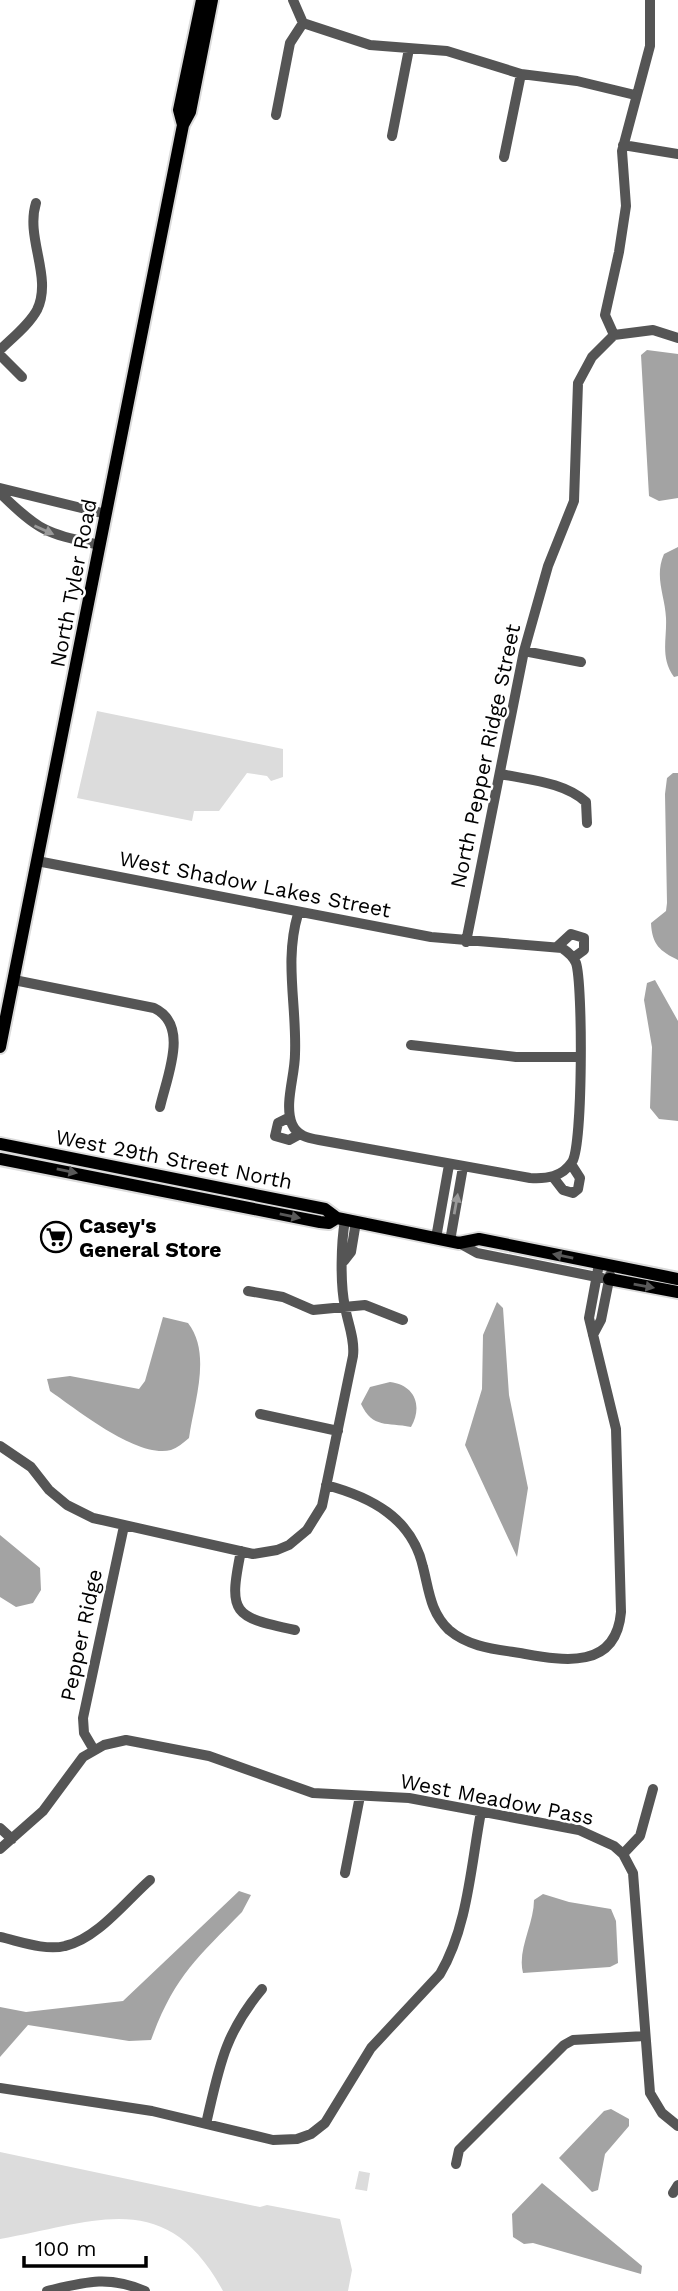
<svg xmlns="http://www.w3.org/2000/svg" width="678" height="2291" font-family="'Work Sans',sans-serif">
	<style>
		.green { fill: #dcdcdc }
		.water { fill: #a3a3a3 }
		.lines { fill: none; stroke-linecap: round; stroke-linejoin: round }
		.major-casing { stroke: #dbdbdb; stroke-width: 16 }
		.minor { stroke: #555; stroke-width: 10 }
		.major { stroke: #000; stroke-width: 12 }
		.oneway { fill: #999 }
		.oneway2 { fill: #595959 }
		.labels { text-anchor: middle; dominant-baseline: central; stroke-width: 5; stroke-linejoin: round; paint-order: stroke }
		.street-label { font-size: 21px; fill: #000; stroke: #fff }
		.poi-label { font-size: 21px; font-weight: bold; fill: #000; stroke: #fff; text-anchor: start }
	</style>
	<rect width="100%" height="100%" fill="#fff"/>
	<path class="green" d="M97,711L283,749V777L271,781L267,776L247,773L219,811H194L192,821L77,798Z
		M0,2152L260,2207L267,2205L340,2219L352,2270L348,2291H223C166,2186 97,2222 0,2239Z
		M359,2171L370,2173L367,2191L355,2189Z"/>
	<path class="water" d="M647,350L678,354V498L659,501L649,496L641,355Z
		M678,547V676L674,677C660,658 667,639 666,618C665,595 654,577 664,554Z
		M673,773H678V960C660,951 652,945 651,923L666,911L667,903L665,794L667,778Z
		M655,980L678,1021V1121L659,1119L650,1108L652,1047L644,1000L647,983Z
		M497,1302L503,1308L509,1395L528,1488L517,1557L465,1445L482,1389L483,1335Z
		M163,1317L188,1323C212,1354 194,1402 189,1438C183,1443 177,1448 171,1450C138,1459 76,1409 50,1391L47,1379L70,1376L139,1389L145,1381Z
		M390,1382C415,1385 423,1406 411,1427C387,1422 373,1429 361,1404L370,1387Z
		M0,1535L40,1568L41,1590L33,1603L16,1607L0,1597Z
		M239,1891L251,1895L242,1912C197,1958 174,1977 151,2040L129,2041L28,2025L0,2057V2007L26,2012L123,2001Z
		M543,1894L569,1902L611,1909L616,1921L618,1963L610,1967L523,1973C517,1950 534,1924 534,1900Z
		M611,2109L629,2119V2126L605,2154L598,2190L592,2192L559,2158L604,2111Z
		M542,2183L642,2266L641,2274L533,2243L524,2244L513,2237L512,2214Z"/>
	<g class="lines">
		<g class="major-casing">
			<path id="major" d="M183,125L179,110L202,0
				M0,1047L183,125L190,112L212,0
				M0,1144L325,1209L337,1218L459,1243L479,1239L678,1279
				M0,1159L320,1222L329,1223L337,1218
				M609,1279L678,1292"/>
		</g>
		<path class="minor" d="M293,0L303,23
			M303,23L370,45L447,51L521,74L577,81L635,95
			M276,115L290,43L303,23
			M392,136L409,49
			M623,145L678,154
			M504,157L521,74
			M614,335L605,315L619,252L626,206L622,151L650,46V0
			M614,335L653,330L678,338
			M0,350C12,338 29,325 37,310C53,277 25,238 36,203
			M0,355L22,377
			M0,488L106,514
			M0,493C41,533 46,533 100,545
			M524,651L581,662
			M501,774C529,780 564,782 586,802L587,823
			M37,861L431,937L562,948C568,952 573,956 576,963C583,984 583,1146 572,1162C562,1177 547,1179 530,1178L319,1140C308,1138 297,1136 292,1124C284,1104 295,1076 295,1054C297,1006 284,961 298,914
			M466,942L524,651L548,566L574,501L578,383L592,357L614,335
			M558,946L571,934L584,938V950L573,958
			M14,980L154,1008C190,1025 167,1076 160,1107
			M411,1045L516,1057H580
			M290,1117L278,1123L275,1136L289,1140L300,1134
			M553,1177L563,1190L573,1193L578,1189L580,1178L571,1164
			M436,1238L449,1165
			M450,1241L463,1167
			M459,1243L477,1253L602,1278
			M344,1261L351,1252L356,1222
			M248,1291L283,1297L313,1310L365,1305L403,1320
			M593,1335L601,1320L610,1275
			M260,1414L338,1431
			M0,1446L31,1467L49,1490L67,1505L93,1518L253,1554L277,1550L289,1545L307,1530L322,1506L353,1356C355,1339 348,1324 345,1307C340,1284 341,1243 345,1220
			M326,1485C371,1497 412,1518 423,1567C429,1590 430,1612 449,1630C469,1647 494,1649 520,1653C560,1660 616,1672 621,1612L616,1429L589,1318L599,1264
			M241,1551C228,1614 233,1617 295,1630
			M94,1750L84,1733L83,1718L124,1526
			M0,1828L12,1839
			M0,1849L43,1811L83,1757L104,1745L126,1740L209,1756L313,1793L409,1798L579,1830L614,1846L623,1854L633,1873L650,2093L662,2113L678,2126
			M623,1854L640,1836L653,1789
			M345,1873L360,1796
			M0,1937C19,1941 45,1951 65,1946C97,1939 126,1901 150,1880
			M0,2088L152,2111L273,2140L297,2139L311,2134L325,2123L371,2048L440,1974C468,1927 471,1864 481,1812
			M206,2124C219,2068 224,2034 262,1989
			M456,2164L459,2150L564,2045L573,2040L645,2036
			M673,2193L678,2185
			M47,2291C85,2282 108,2275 145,2291"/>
		<use href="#major" class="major"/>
	</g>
	<defs><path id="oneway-solid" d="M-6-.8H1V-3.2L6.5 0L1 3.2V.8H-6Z" transform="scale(1.75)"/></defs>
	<g class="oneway">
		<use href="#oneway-solid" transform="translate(44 530) rotate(24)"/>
		<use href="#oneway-solid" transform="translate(456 1204) rotate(-80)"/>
	</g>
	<g class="oneway2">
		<use href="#oneway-solid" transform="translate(67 1171) rotate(11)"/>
		<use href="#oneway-solid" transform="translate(290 1216) rotate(12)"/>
		<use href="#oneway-solid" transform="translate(563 1256) rotate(-168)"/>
		<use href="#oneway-solid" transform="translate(644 1286) rotate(10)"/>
	</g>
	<defs>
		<g id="supermarket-ring" transform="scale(1.575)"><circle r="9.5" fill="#fff" stroke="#000" stroke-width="1.5"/><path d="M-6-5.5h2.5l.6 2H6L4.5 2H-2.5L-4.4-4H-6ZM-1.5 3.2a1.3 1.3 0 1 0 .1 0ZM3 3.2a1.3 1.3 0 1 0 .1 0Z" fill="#000"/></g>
	</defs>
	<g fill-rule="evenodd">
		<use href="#supermarket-ring" x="56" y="1237"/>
	</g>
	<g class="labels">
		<g class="street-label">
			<text transform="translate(73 583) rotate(-79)">North Tyler Road</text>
			<text transform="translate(485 756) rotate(-78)">North Pepper Ridge Street</text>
			<text transform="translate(255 884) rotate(11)">West Shadow Lakes Street</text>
			<text transform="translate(174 1159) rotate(11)">West 29th Street North</text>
			<text transform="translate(81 1635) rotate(-78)">Pepper Ridge</text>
			<text transform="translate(497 1799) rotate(11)">West Meadow Pass</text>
		</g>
		<g class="poi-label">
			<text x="79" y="1225">Casey's<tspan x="79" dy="24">General Store</tspan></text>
		</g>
	</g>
	<path d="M24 2256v10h122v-10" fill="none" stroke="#000000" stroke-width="3.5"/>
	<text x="35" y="2256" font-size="21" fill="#000000" stroke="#ffffff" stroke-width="5" paint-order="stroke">100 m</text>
</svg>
